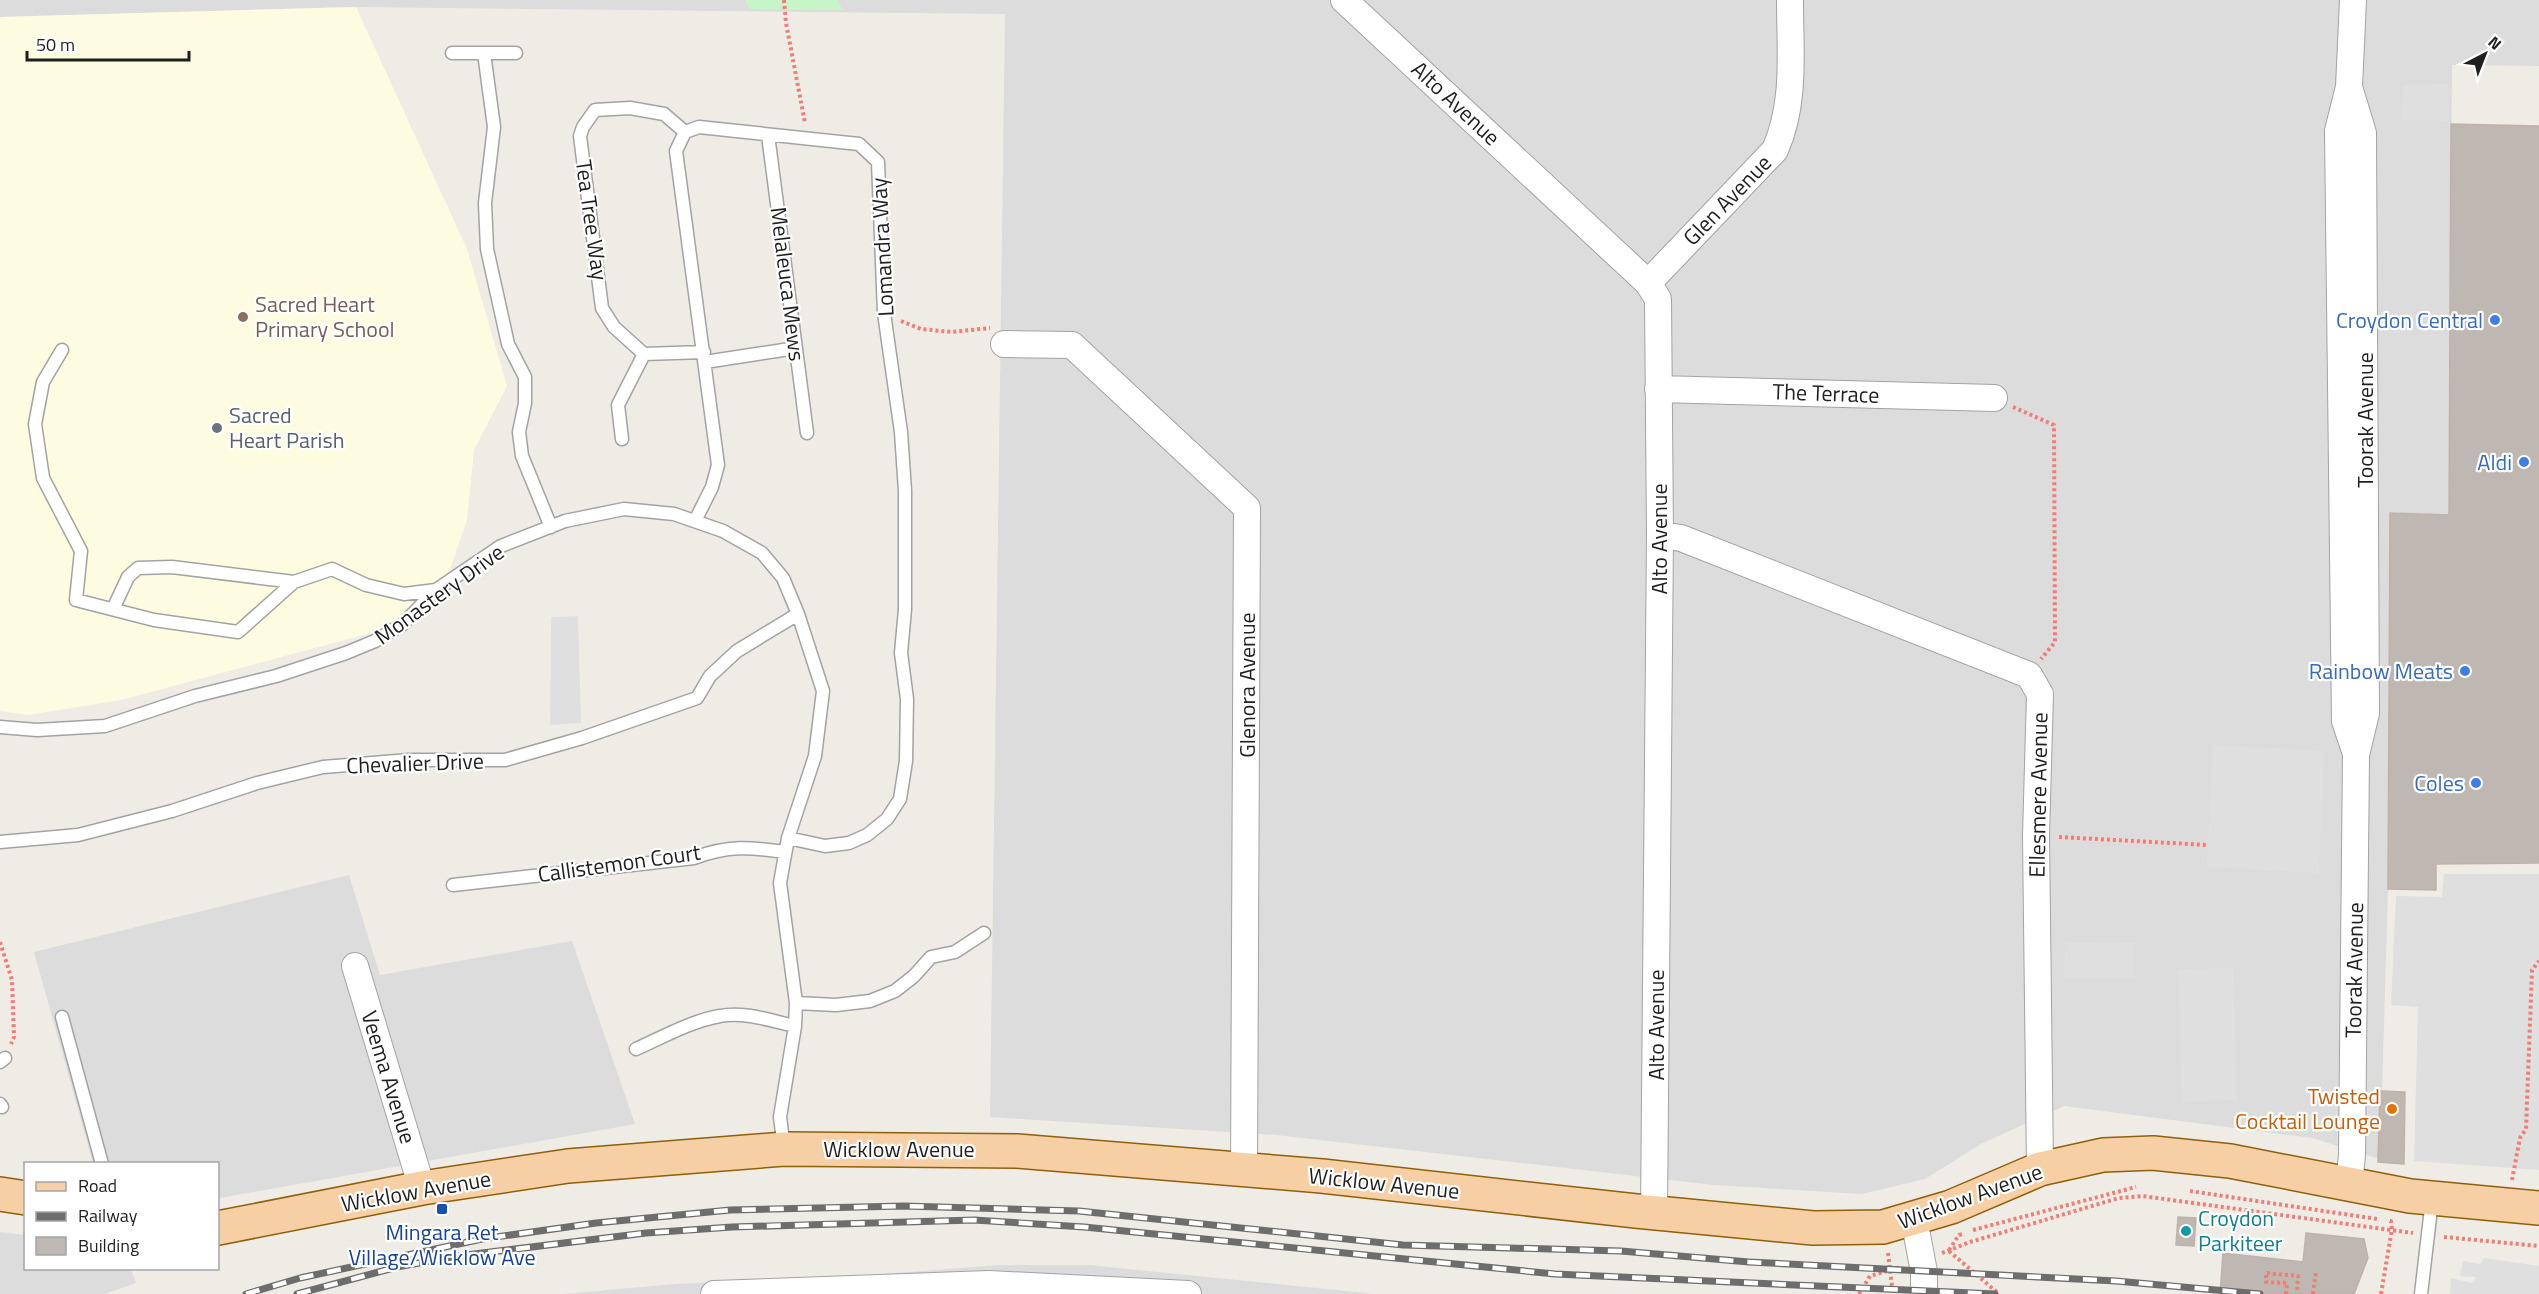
<svg xmlns="http://www.w3.org/2000/svg" width="2539" height="1294" font-family="'Titillium Web',sans-serif">
	<style>
		.residential { fill: #dddcdc }
		.education { fill: #fdfce1 }
		.park { fill: #c6f6c8 }
		.parking { fill: #dfdfdf }
		.building { fill: #bfb7b2; stroke: #c0b2a9; stroke-width: 1.5 }
		.lines { fill: none; stroke-linecap: round; stroke-linejoin: round }
		.lane-casing { stroke: #a3a3a3; stroke-width: 15 }
		.street-casing { stroke: #a3a3a3; stroke-width: 28 }
		.primary-casing { stroke: #8f5f0a; stroke-width: 36 }
		.path { stroke: #f07e75; stroke-width: 4; stroke-dasharray: 3 3; stroke-linecap: butt }
		.lane { stroke: #fff; stroke-width: 12 }
		.street { stroke: #fff; stroke-width: 26 }
		.primary { stroke: #f6d0a4; stroke-width: 33 }
		.rail-casing { stroke: #6d6d6d; stroke-width: 7 }
		.rail { stroke: #fff; stroke-width: 4.5; stroke-dasharray: 14; stroke-linecap: butt }
		.education-dot { fill: #8d6e63; stroke: #fff; stroke-width: 2 }
		.shop-dot { fill: #3f7fe0; stroke: #fff; stroke-width: 2 }
		.worship-dot { fill: #6b7280; stroke: #fff; stroke-width: 2 }
		.food-dot { fill: #e8710a; stroke: #fff; stroke-width: 2 }
		.transit-dot { fill: #1a4fb4; stroke: #fff; stroke-width: 2 }
		.culture-dot { fill: #0f9aa8; stroke: #fff; stroke-width: 2 }
		.labels { text-anchor: middle; dominant-baseline: central; stroke-width: 4.5; stroke-linejoin: round; paint-order: stroke }
		.street-label { font-size: 22px; fill: #1f1f1f; stroke: #fff }
		.education-label { font-size: 22px; fill: #785e54; stroke: #fff; text-anchor: start }
		.shop-label { font-size: 22px; fill: #366cbe; stroke: #fff; text-anchor: end }
		.worship-label { font-size: 22px; fill: #5b616d; stroke: #fff; text-anchor: start }
		.food-label { font-size: 22px; fill: #c56008; stroke: #fff; text-anchor: end }
		.culture-label { font-size: 22px; fill: #0d838f; stroke: #fff; text-anchor: start }
		.transit-label { font-size: 22px; fill: #164399; stroke: #fff }
	</style>
	<rect width="100%" height="100%" fill="#efece6"/>
	<path class="residential" d="M0,0H2539V66L2452,65L2449,515L2390,514L2388,889L2380,1159L2312,1138L2064,1106L1981,1144L1925,1179L1862,1194L1714,1185L1276,1135L990,1117L1005,14L356,7L0,17Z
		M349,875L380,975L572,941L635,1124L220,1198H218V1164L93,1163L34,952Z
		M0,1232L25,1235L26,1268L131,1269L136,1283L104,1294H0Z
		M998,1265H1089L1375,1294H564L675,1284L871,1275Z"/>
	<path class="education" d="M356,7L467,249L507,386L474,450L467,520L443,590H436L382,630L121,700L28,715L0,711V17Z"/>
	<path class="park" d="M746,0H837L843,10L749,9Z"/>
	<path class="parking" d="M2448,84L2449,121L2401,120L2403,85Z
		M578,616L581,723L550,725L551,617Z
		M2212,745L2324,751L2319,873L2207,867Z
		M2444,874H2539V1170L2414,1161L2418,1007L2391,1005L2396,896L2442,897Z
		M2065,942L2134,943V978H2064Z
		M2233,968L2237,1100L2182,1102L2178,970Z
		M2484,1258L2539,1266V1294H2450L2451,1278L2472,1283L2476,1277L2460,1276L2463,1261L2480,1264Z"/>
	<path class="building" d="M2451,124L2539,126V863L2436,864V890L2388,889L2390,513L2449,515Z
		M2380,1091L2405,1092L2404,1164L2378,1162Z
		M2178,1217L2196,1218L2194,1246L2176,1245Z
		M2306,1233L2364,1239L2368,1258L2354,1294H2220L2223,1253L2303,1262Z"/>
	<g class="lines">
		<g class="lane-casing">
			<path id="lane" d="M452,53H516
				M484,53L494,127L485,203L487,249L508,344L525,377V403L519,432L522,456L551,527
				M685,132L664,114L630,108L595,110L583,127L580,136L602,308L614,327L644,354L704,352
				M768,135L807,433
				M62,350L43,382L35,424L43,478L81,551L76,600L154,620L238,632L294,582
				M705,362L796,348
				M622,439L618,405L644,354
				M695,521L712,487L718,465L676,151L685,132L699,127L859,144L878,162L884,313L901,432L905,491V609L901,653L907,699L906,761L900,799L887,819L867,835L849,843L825,846L788,838
				M113,609L128,577L138,568L172,567L294,582L332,569L366,585L404,594L436,590
				M0,727L37,730L105,726L195,696L276,676L346,653L375,641L403,624L436,590L501,546L565,521L624,509L674,514L723,531L762,553L783,578L798,614L823,691L815,756L788,838L780,883L796,1003L795,1026L780,1117L784,1148
				M0,842L78,835L172,811L257,783L323,767L409,760H505L582,738L697,698L710,676L737,651L798,614
				M453,885L694,858C728,845 750,847 785,852
				M796,1003L836,1005L870,1001L895,991L914,976L931,957L955,952L984,933
				M62,1017L102,1164
				M636,1049C663,1037 691,1021 720,1016C744,1011 771,1021 795,1026
				M0,1062L5,1058
				M0,1104L2,1107
				M2421,1294L2432,1200"/>
		</g>
		<g class="street-casing">
			<path id="street" d="M1344,0L1648,283L1658,299L1660,535L1654,1213
				M2353,0L2349,87L2338,131L2345,721L2356,754
				M1648,283L1775,150C1796,103 1790,51 1790,0
				M1004,344L1072,345L1247,508L1244,1170
				M1658,389L1994,398
				M1660,535L1681,538L2029,675L2040,694L2036,836L2040,1169
				M355,966L422,1188
				M2349,1185L2352,1155L2356,755L2366,713L2363,133L2349,87
				M1914,1219L1924,1272V1294
				M714,1294L989,1284L1188,1294"/>
		</g>
		<g class="primary-casing">
			<path id="primary" d="M0,1194L26,1198
				M218,1228L422,1188L568,1166L784,1149L1017,1151L1322,1176L1636,1211L1813,1228L1883,1227L1951,1207L2040,1169L2103,1155L2153,1153L2230,1161L2410,1196L2539,1208"/>
		</g>
		<path class="path" d="M784,0L786,23L805,123
			M901,321L921,329L952,332L990,328
			M2013,407L2054,425L2055,642L2041,659
			M2059,837L2208,845
			M0,942L12,980L14,1037L11,1044
			M2512,1180L2520,1138L2526,1129L2532,970L2539,961
			M2190,1191L2377,1219
			M1973,1230L2136,1187
			M2444,1237L2539,1246
			M1949,1250L1959,1235L1963,1234
			M1949,1251L1999,1294
			M1888,1253L1893,1294
			M1942,1253L1970,1242L2119,1198L2142,1196L2413,1233
			M1859,1294L1870,1276L1901,1267
			M2286,1294L2287,1283L2266,1282V1273L2298,1276L2297,1293
			M2313,1294L2316,1271
			M2381,1294L2392,1229L2391,1221H2387"/>
		<use href="#lane" class="lane"/>
		<use href="#street" class="street"/>
		<use href="#primary" class="primary"/>
		<g class="rail-casing">
			<path id="rail" d="M246,1294L300,1278L482,1239L596,1223L730,1210L904,1206L1079,1211L1403,1245L1621,1251L1749,1262L2116,1281L2260,1294
				M297,1294L397,1267L458,1256L646,1233L732,1227L974,1220L1084,1227L1555,1274L1995,1294"/>
		</g>
		<use href="#rail" class="rail"/>
	</g>
	<circle class="education-dot" cx="243" cy="317" r="6"/>
	<g class="shop-dot">
		<circle cx="2495" cy="320" r="6"/>
		<circle cx="2524" cy="462" r="6"/>
		<circle cx="2465" cy="671" r="6"/>
		<circle cx="2476" cy="783" r="6"/>
	</g>
	<circle class="worship-dot" cx="217" cy="428" r="6"/>
	<circle class="food-dot" cx="2392" cy="1109" r="6"/>
	<rect class="transit-dot" x="436" y="1203" width="12" height="12" rx="3"/>
	<circle class="culture-dot" cx="2186" cy="1231" r="6"/>
	<g class="labels">
		<g class="street-label">
			<text transform="translate(1456 103) rotate(43)">Alto Avenue</text>
			<text transform="translate(1727 200) rotate(-46)">Glen Avenue</text>
			<text transform="translate(592 220) rotate(82)">Tea Tree Way</text>
			<text transform="translate(882 247) rotate(-93)">Lomandra Way</text>
			<text transform="translate(788 284) rotate(83)">Melaleuca Mews</text>
			<text transform="translate(1826 393) rotate(2)">The Terrace</text>
			<text transform="translate(2365 420) rotate(-90)">Toorak Avenue</text>
			<text transform="translate(1659 539) rotate(-90)">Alto Avenue</text>
			<text transform="translate(439 594) rotate(-36)">Monastery Drive</text>
			<text transform="translate(1247 685) rotate(-90)">Glenora Avenue</text>
			<text transform="translate(415 763) rotate(-2)">Chevalier Drive</text>
			<text transform="translate(2038 795) rotate(-89)">Ellesmere Avenue</text>
			<text transform="translate(619 863) rotate(-8)">Callistemon Court</text>
			<text transform="translate(2354 970) rotate(-89)">Toorak Avenue</text>
			<text transform="translate(1656 1025) rotate(-90)">Alto Avenue</text>
			<text transform="translate(389 1077) rotate(73)">Veema Avenue</text>
			<text x="899" y="1149">Wicklow Avenue</text>
			<text transform="translate(1384 1183) rotate(6)">Wicklow Avenue</text>
			<text transform="translate(416 1191) rotate(-10)">Wicklow Avenue</text>
			<text transform="translate(1970 1196) rotate(-20)">Wicklow Avenue</text>
		</g>
		<g class="education-label">
			<text x="255" y="304">Sacred Heart<tspan x="255" dy="25">Primary School</tspan></text>
		</g>
		<g class="shop-label">
			<text x="2483" y="320">Croydon Central</text>
			<text x="2512" y="462">Aldi</text>
			<text x="2453" y="671">Rainbow Meats</text>
			<text x="2464" y="783">Coles</text>
		</g>
		<g class="worship-label">
			<text x="229" y="415">Sacred<tspan x="229" dy="25">Heart Parish</tspan></text>
		</g>
		<g class="food-label">
			<text x="2380" y="1096">Twisted<tspan x="2380" dy="25">Cocktail Lounge</tspan></text>
		</g>
		<g class="culture-label">
			<text x="2198" y="1218">Croydon<tspan x="2198" dy="25">Parkiteer</tspan></text>
		</g>
		<g class="transit-label">
			<text x="442" y="1232">Mingara Ret<tspan x="442" dy="25">Village/Wicklow Ave</tspan></text>
		</g>
	</g>
	<rect x="24" y="1162" width="195" height="108" fill="#ffffff" stroke="#a5a5a5" stroke-width="1.5"/>
	<rect x="36" y="1182" width="30" height="9" fill="#f6d0a4" stroke="#a5a5a5" stroke-width="1.5"/>
	<text x="78" y="1192" font-size="18" fill="#1f1f1f">Road</text>
	<rect x="36" y="1212" width="30" height="9" fill="#6d6d6d" stroke="#a5a5a5" stroke-width="1.5"/>
	<text x="78" y="1222" font-size="18" fill="#1f1f1f">Railway</text>
	<rect x="36" y="1237" width="30" height="18" fill="#bfb7b2" stroke="#a5a5a5" stroke-width="1.5"/>
	<text x="78" y="1252" font-size="18" fill="#1f1f1f">Building</text>
	<g transform="translate(2485 54) rotate(42)" stroke="#ffffff" stroke-width="4.5" paint-order="stroke">
	<path d="M0-4.5L10 22L0 15L-10 22Z" fill="#1f1f1f"/>
	<text y="-9" font-size="16" font-weight="bold" text-anchor="middle" fill="#1f1f1f">N</text>
	</g>
	<path d="M27 51v9h162v-9" fill="none" stroke="#1f1f1f" stroke-width="3"/>
	<text x="36" y="51" font-size="18" fill="#1f1f1f" stroke="#ffffff" stroke-width="4.5" paint-order="stroke">50 m</text>
</svg>
